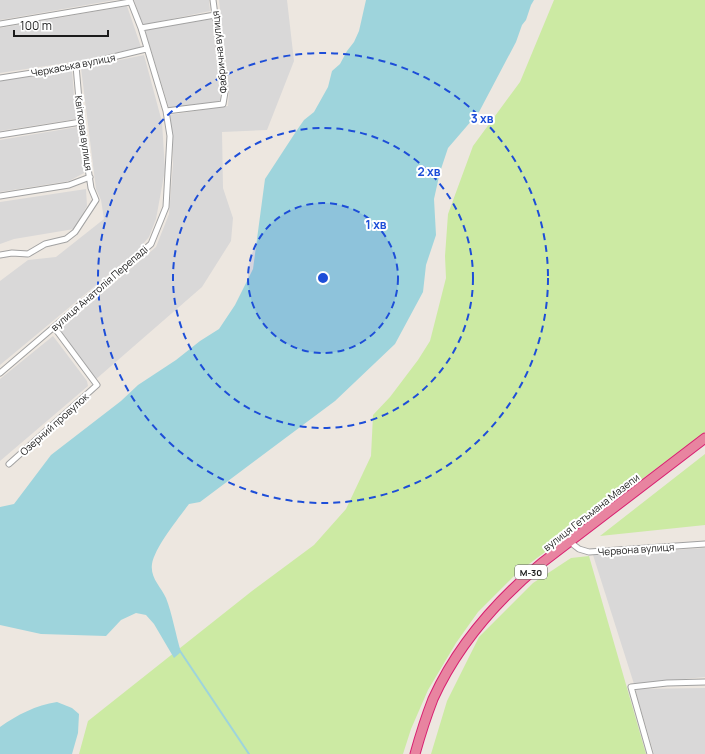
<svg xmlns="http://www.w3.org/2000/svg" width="705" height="754" font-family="Manrope,sans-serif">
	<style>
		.residential { fill: #d9d8d8 }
		.grass { fill: #cceaa3 }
		.water { fill: #9ed4dc }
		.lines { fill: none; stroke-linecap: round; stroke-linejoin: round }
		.stream { stroke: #9ed4dc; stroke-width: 2 }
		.street-casing { stroke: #a2a2a2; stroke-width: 7 }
		.highway-casing { stroke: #d81f70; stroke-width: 11 }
		.street { stroke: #fff; stroke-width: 5 }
		.highway { stroke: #e884a0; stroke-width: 9 }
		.ring { fill: none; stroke: #1d4ed8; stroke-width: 2; stroke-dasharray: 7 5 }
		.labels { text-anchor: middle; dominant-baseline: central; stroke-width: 4; stroke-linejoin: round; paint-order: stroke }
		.shield { fill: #fff; stroke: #5f5f5f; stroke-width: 1 }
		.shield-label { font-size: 9px; font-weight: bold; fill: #1b1b1b }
		.street-label { font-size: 10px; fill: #1b1b1b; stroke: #fff }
		.centre { fill: #1d4ed8; stroke: #fff; stroke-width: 2 }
		.ring-label { font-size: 12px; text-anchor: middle; font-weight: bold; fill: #1d4ed8; stroke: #fff; stroke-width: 4; stroke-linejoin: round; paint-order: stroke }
	</style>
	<rect width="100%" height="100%" fill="#ede7e0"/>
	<path class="residential" d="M0,0H115L0,20Z
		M134,0H209L210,11L143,25Z
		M219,0H287L294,61L267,130L222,132L223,188L233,218L231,241L202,287L95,380L57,332L156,247L169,214L173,164L172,133L169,115L228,106L229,91Z
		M127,6L141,47L79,61L0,73V28Z
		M212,19L221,101L169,108L145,30Z
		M144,55L162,122L165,170L156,219L149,237L137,251L0,365V281L28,260L56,257L104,219L101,200L96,189L81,68Z
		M72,70L76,119L0,131V81Z
		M77,127L84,173L69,181L0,192V140Z
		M86,189L87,206L74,229L14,239L0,244V202Z
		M53,336L87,381L88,386L0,461V379Z
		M705,548V677L634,684L593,555Z
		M705,688V754H654L635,689Z"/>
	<path class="grass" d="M554,0H705V432L517,573L478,612L456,643L428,690L411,729L403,754H79L88,721L252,591L314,545L346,509L371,456L373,415L390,397L418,360L430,341L446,278L445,256L448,214L473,146L520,82Z
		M705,454V525L600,536Z
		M589,556L646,754H431L447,701L479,637L533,583L571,558Z"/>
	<path class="water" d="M366,0H534L531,5L526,20L522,25L516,42L479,112L448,148L440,172L434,199L436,235L426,265L423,292L395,344L335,401L200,502L189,504C178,519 155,547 152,564C150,578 161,587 166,598C172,613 176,636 181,652L174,658L154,624L146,615L136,613L121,620L106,636L41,634L0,625V507L14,504L51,455L121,401L138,385L176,360L200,341L219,329L235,305L253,269L265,179L297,130L304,120L314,112L328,87L332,71L340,64L347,51L354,42L359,31Z
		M57,702L72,708L79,714L78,733L72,754H0V727C17,715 36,705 57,702Z"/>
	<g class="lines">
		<path class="stream" d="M180,651L249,754"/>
		<g class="street-casing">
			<path id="street" d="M0,24L130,2
				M141,28L215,15
				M0,78L76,66L146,49
				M166,111L223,104L225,92L213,0
				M0,135L81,122
				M0,196L69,185L90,177
				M0,255L12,253L28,254L45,244L66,239L75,232L96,200L91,188L81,122L76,66
				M0,373L151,244L166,207L170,136L166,111L141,28L130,0
				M9,464L97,385L54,327
				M570,542L579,549L589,552L705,544
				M650,754L631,687L667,683L705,682"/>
		</g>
		<g class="highway-casing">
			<path id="highway" d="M415,754C420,736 426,717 433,699C458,644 497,600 543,562L705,438"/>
		</g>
		<use href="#street" class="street"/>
		<use href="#highway" class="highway"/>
	</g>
	<circle cx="323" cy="278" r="75" fill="#1d4ed8" fill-opacity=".12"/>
	<g class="ring">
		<circle cx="323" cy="278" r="75"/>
		<circle cx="323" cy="278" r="150"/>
		<circle cx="323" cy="278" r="225"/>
	</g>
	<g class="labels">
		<rect class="shield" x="515" y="565" width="32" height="14" rx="3"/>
		<g class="shield-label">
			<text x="531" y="572">М-30</text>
		</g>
		<g class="street-label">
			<text transform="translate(219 52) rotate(-96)">Фабрична вулиця</text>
			<text transform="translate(73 65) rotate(-11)">Черкаська вулиця</text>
			<text transform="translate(84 133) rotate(82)">Квіткова вулиця</text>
			<text transform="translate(99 288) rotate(-41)">вулиця Анатолія Перепаді</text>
			<text transform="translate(54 424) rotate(-42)">Озерний провулок</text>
			<text transform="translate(591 512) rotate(-38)">вулиця Гетьмана Мазепи</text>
			<text transform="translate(636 549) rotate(-4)">Червона вулиця</text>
		</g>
	</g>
	<circle cx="323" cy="278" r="6" class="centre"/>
	<g class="ring-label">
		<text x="482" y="123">3 хв</text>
		<text x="429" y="176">2 хв</text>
		<text x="376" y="229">1 хв</text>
	</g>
	<path d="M14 30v6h94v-6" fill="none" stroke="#1b1b1b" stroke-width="2"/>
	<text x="20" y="30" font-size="12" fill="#1b1b1b" stroke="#ffffff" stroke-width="3" paint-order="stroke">100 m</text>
</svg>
